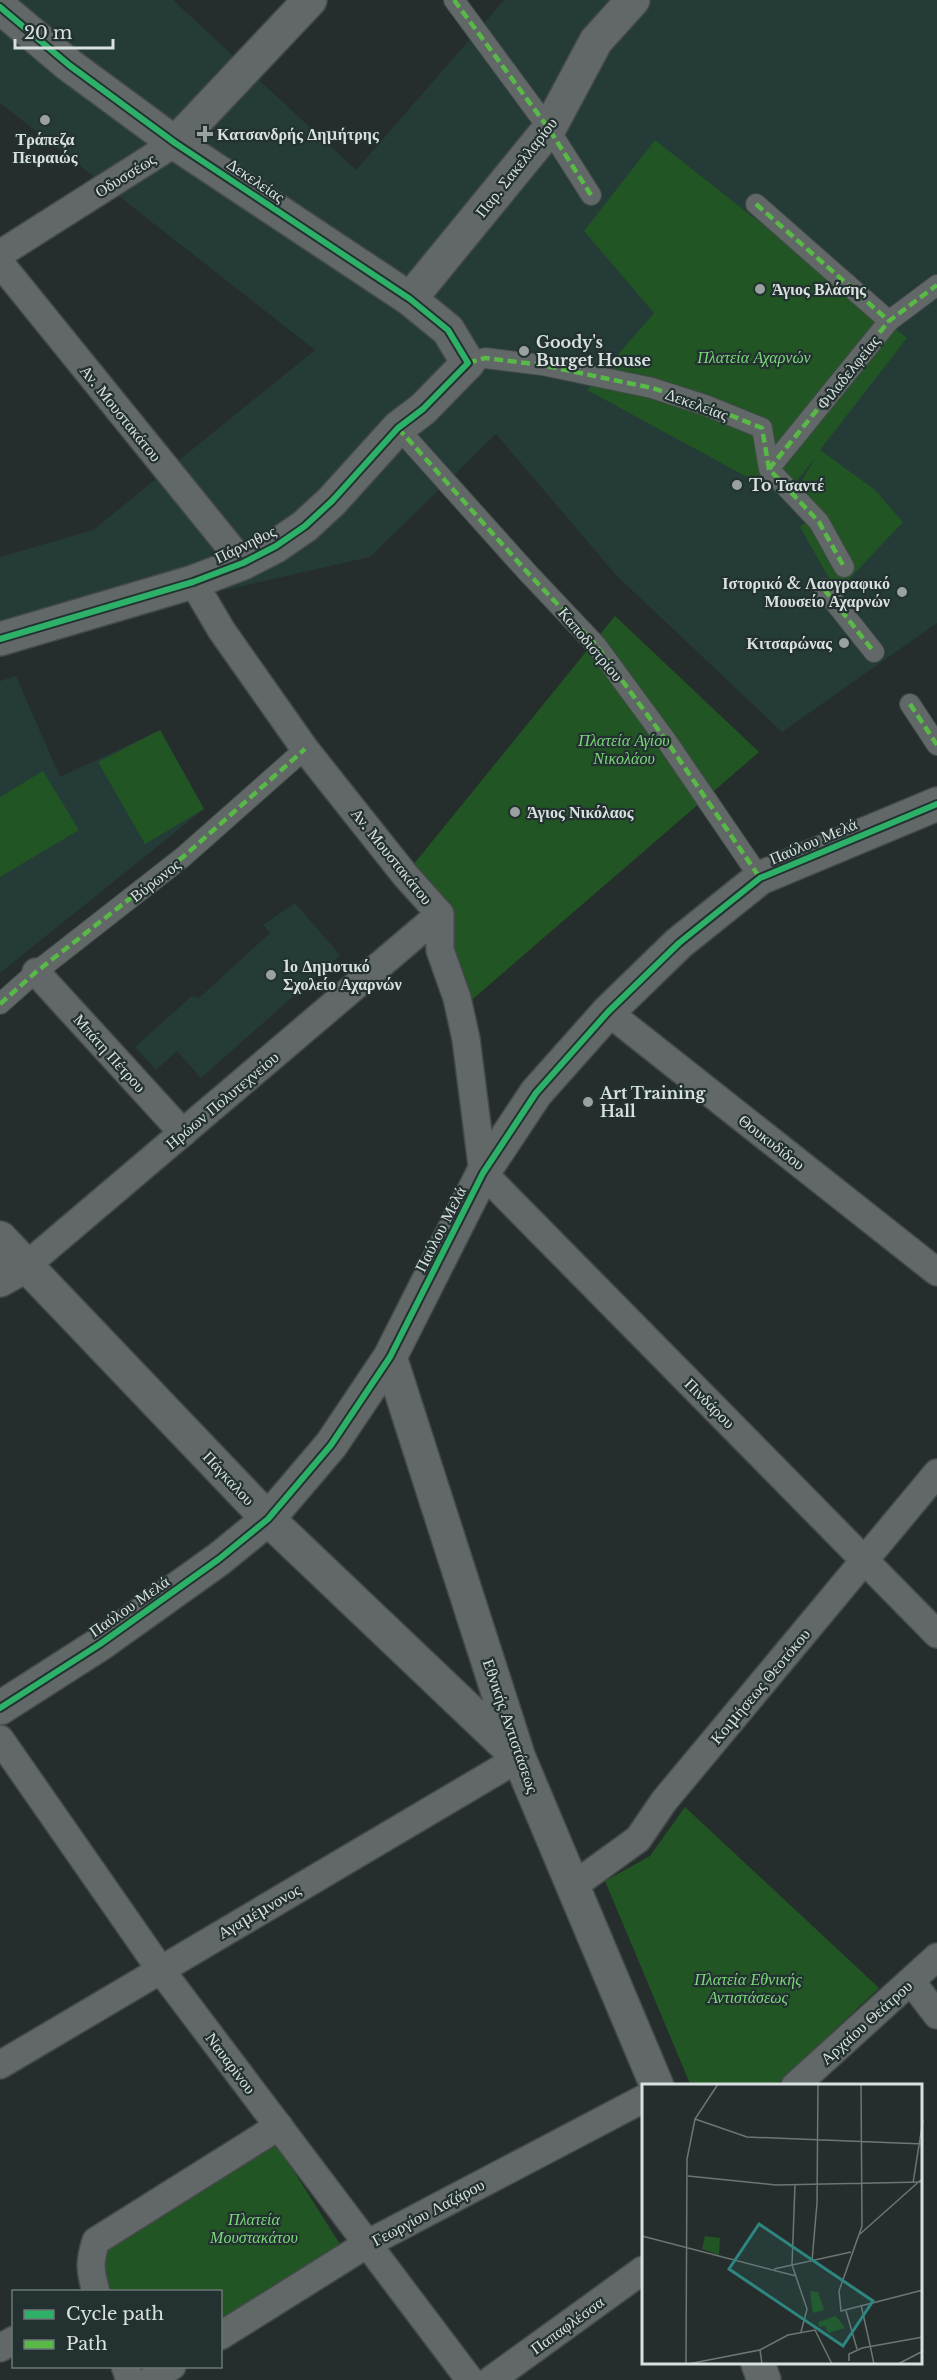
<svg xmlns="http://www.w3.org/2000/svg" width="937" height="2380" font-family="'Libre Baskerville',serif">
	<style>
		.built { fill: #243b38 }
		.green { fill: #215523 }
		.lines { fill: none; stroke-linecap: round; stroke-linejoin: round }
		.pedestrian-casing { stroke: #434a49; stroke-width: 22 }
		.minor-casing { stroke: #434a49; stroke-width: 30 }
		.tertiary-casing { stroke: #434a49; stroke-width: 36 }
		.pedestrian { stroke: #626767; stroke-width: 20 }
		.minor { stroke: #626767; stroke-width: 27 }
		.tertiary { stroke: #626767; stroke-width: 33 }
		.quiet { stroke: #58b947; stroke-width: 4.5; stroke-dasharray: 9 4.5; stroke-linecap: butt }
		.cycleway-casing { stroke: #233230; stroke-width: 10 }
		.cycleway { stroke: #2db169; stroke-width: 6 }
		.poi-dot { fill: #9aa2a1; stroke: #233230; stroke-width: 2 }
		.labels { text-anchor: middle; dominant-baseline: central; stroke-width: 4.5; stroke-linejoin: round; paint-order: stroke }
		.poi-label { font-size: 16px; font-weight: bold; fill: #d8e1e0; stroke: #233230; text-anchor: start }
		.street-label { font-size: 16px; fill: #d8e1e0; stroke: #233230 }
		.park-label { font-size: 16px; font-style: italic; fill: #7cd87b; stroke: #233230 }
		.inset-road { fill: none; stroke: #6d7675; stroke-width: 1.5 }
		.view { fill: #2d867f; fill-opacity: 0.15; stroke: #2d867f; stroke-width: 3 }
		.inset-edge { fill: none; stroke: #d8e1e0; stroke-width: 3 }
	</style>
	<rect width="100%" height="100%" fill="#262e2d"/>
	<path class="built" d="M0,0H173L356,170L504,0H937V623L782,732L616,575L496,434L370,557L84,622L0,652V557L93,530L315,350L0,103Z
		M16,676L60,777L160,730L204,809L0,973V681Z
		M295,903L340,955L201,1078L177,1051L156,1070L135,1047L192,996L199,998L270,933L263,925Z"/>
	<path class="green" d="M655,140L907,338L820,450L874,489L903,522L837,592L800,527L813,516L793,495L816,457L784,497L587,390L654,313L584,231Z
		M615,616L759,752L467,1004L405,875Z
		M160,730L204,809L145,844L98,762Z
		M43,771L79,830L0,877V797Z
		M685,1807L879,1988L775,2086H691L605,1881L650,1856Z
		M276,2143L343,2249L221,2323L220,2292L111,2291L104,2272L109,2238Z"/>
	<g class="lines">
		<g class="pedestrian-casing">
			<path id="pedestrian" d="M454,0L549,129L591,195
				M756,204L889,321
				M468,363L485,358L542,365L652,388L705,405L762,428L769,469L819,522L844,567
				M398,428L528,573L596,645L668,743L760,878
				M769,469L889,321L937,285
				M824,589L874,652
				M910,704L937,745
				M0,1004L36,972L183,857L305,749"/>
		</g>
		<g class="minor-casing">
			<path id="minor" d="M0,254L175,143
				M0,263L243,563
				M193,582L222,631L305,749L405,875L440,914V950L457,998L466,1039L483,1173L937,1634
				M36,972L183,1133
				M608,1012L937,1272
				M27,1265L440,914
				M0,1739L160,1969L470,2380
				M573,1886L638,1839L664,1801L937,1473
				M911,1981L937,2015
				M0,2065L519,1758
				M795,2086L937,1957
				M96,2292C90,2270 89,2262 96,2241L279,2126
				M220,2336L367,2244L643,2099
				M0,2348L14,2340
				M125,2366L130,2380
				M151,2380L172,2366
				M491,2380L643,2270"/>
		</g>
		<g class="tertiary-casing">
			<path id="tertiary" d="M0,7L69,65L175,143L410,299L448,330L468,363L423,409L398,428L332,501L305,526L276,546L243,563L193,582L0,639
				M175,143L310,0
				M410,299L549,129L596,41L633,0
				M0,1238L268,1519L516,1755
				M0,1280L27,1265
				M390,1357L519,1758L657,2086
				M0,1708L100,1644L219,1559L268,1519L331,1445L390,1357L483,1173L536,1093L608,1012L679,943L760,878L937,804
				M758,2364L764,2380"/>
		</g>
		<use href="#pedestrian" class="pedestrian"/>
		<use href="#minor" class="minor"/>
		<use href="#tertiary" class="tertiary"/>
		<path class="quiet" d="M454,0L549,129L591,195
			M756,204L889,321
			M468,363L485,358L542,365L652,388L705,405L762,428L769,469L819,522L844,567
			M398,428L528,573L596,645L668,743L760,878
			M769,469L889,321L937,285
			M824,589L874,652
			M910,704L937,745
			M0,1004L36,972L183,857L305,749"/>
		<g class="cycleway-casing">
			<path id="cycleway" d="M0,7L69,65L175,143L410,299L448,330L468,363L423,409L398,428L332,501L305,526L276,546L243,563L193,582L0,639
				M0,1708L100,1644L219,1559L268,1519L331,1445L390,1357L483,1173L536,1093L608,1012L679,943L760,878L937,804"/>
		</g>
		<use href="#cycleway" class="cycleway"/>
	</g>
	<g class="poi-dot">
		<circle cx="45" cy="120" r="6"/>
		<path d="M202 125h6v6h6v6h-6v6h-6v-6h-6v-6h6z"/>
		<circle cx="760" cy="289" r="6"/>
		<circle cx="524" cy="351" r="6"/>
		<circle cx="737" cy="485" r="6"/>
		<circle cx="902" cy="592" r="6"/>
		<circle cx="844" cy="643" r="6"/>
		<circle cx="515" cy="812" r="6"/>
		<circle cx="271" cy="975" r="6"/>
		<circle cx="588" cy="1102" r="6"/>
	</g>
	<g class="labels">
		<g class="poi-label">
			<text x="217" y="134">Κατσανδρής Δημήτρης</text>
			<text x="45" y="139" text-anchor="middle">Τράπεζα<tspan x="45" dy="18">Πειραιώς</tspan></text>
			<text x="772" y="289">Άγιος Βλάσης</text>
			<text x="536" y="342">Goody's<tspan x="536" dy="18">Burget House</tspan></text>
			<text x="749" y="485">To Τσαντέ</text>
			<text x="890" y="583" text-anchor="end">Ιστορικό &amp; Λαογραφικό<tspan x="890" dy="18">Μουσείο Αχαρνών</tspan></text>
			<text x="832" y="643" text-anchor="end">Κιτσαρώνας</text>
			<text x="527" y="812">Άγιος Νικόλαος</text>
			<text x="283" y="966">1ο Δημοτικό<tspan x="283" dy="18">Σχολείο Αχαρνών</tspan></text>
			<text x="600" y="1093">Art Training<tspan x="600" dy="18">Hall</tspan></text>
		</g>
		<g class="street-label">
			<text transform="translate(516 167) rotate(-52)">Παρ. Σακελλαρίου</text>
			<text transform="translate(125 175) rotate(-32)">Οδυσσέως</text>
			<text transform="translate(256 180) rotate(34)">Δεκελείας</text>
			<text transform="translate(848 372) rotate(-51)">Φιλαδελφείας</text>
			<text transform="translate(697 404) rotate(20)">Δεκελείας</text>
			<text transform="translate(121 413) rotate(51)">Αν. Μουστακάτου</text>
			<text transform="translate(245 544) rotate(-26)">Πάρνηθος</text>
			<text transform="translate(591 644) rotate(50)">Καποδιστρίου</text>
			<text transform="translate(813 841) rotate(-23)">Παύλου Μελά</text>
			<text transform="translate(392 856) rotate(51)">Αν. Μουστακάτου</text>
			<text transform="translate(155 880) rotate(-38)">Βύρωνος</text>
			<text transform="translate(110 1053) rotate(48)">Μπάτη Πέτρου</text>
			<text transform="translate(222 1100) rotate(-40)">Ηρώων Πολυτεχνείου</text>
			<text transform="translate(772 1142) rotate(38)">Θουκυδίδου</text>
			<text transform="translate(440 1229) rotate(-63)">Παύλου Μελά</text>
			<text transform="translate(710 1403) rotate(45)">Πινδάρου</text>
			<text transform="translate(229 1478) rotate(47)">Πάγκαλου</text>
			<text transform="translate(129 1606) rotate(-35)">Παύλου Μελά</text>
			<text transform="translate(760 1686) rotate(-50)">Κοιμήσεως Θεοτόκου</text>
			<text transform="translate(511 1726) rotate(71)">Εθνικής Αντιστάσεως</text>
			<text transform="translate(259 1911) rotate(-30)">Αγαμέμνονος</text>
			<text transform="translate(866 2022) rotate(-42)">Αρχαίου Θεάτρου</text>
			<text transform="translate(231 2063) rotate(53)">Ναυαρίνου</text>
			<text transform="translate(428 2212) rotate(-28)">Γεωργίου Λαζάρου</text>
			<text transform="translate(567 2325) rotate(-36)">Παπαφλέσσα</text>
		</g>
		<g class="park-label">
			<text x="754" y="357">Πλατεία Αχαρνών</text>
			<text x="624" y="740">Πλατεία Αγίου<tspan x="624" dy="18">Νικολάου</tspan></text>
			<text x="748" y="1979">Πλατεία Εθνικής<tspan x="748" dy="18">Αντιστάσεως</tspan></text>
			<text x="254" y="2219">Πλατεία<tspan x="254" dy="18">Μουστακάτου</tspan></text>
		</g>
	</g>
	<g transform="translate(642 2084)">
		<rect width="280" height="280" fill="#262e2d"/>
		<path d="M63,152L78,154L77,171L60,165ZM168,207L176,208L182,226L171,229ZM194,232L203,244L186,249L183,242L177,243L176,238Z" fill="#215523"/>
		<path class="inset-road" d="M219,0L220,142L197,207L199,227L281,206M53,35L105,53L281,60M46,92L134,101L281,98M271,99L281,36M153,101L150,181L165,225L159,248M218,150L281,94M0,152L154,192M170,177L175,119L176,0M132,185L209,168M219,221L228,261M204,227L215,265M228,261L232,280M118,266L146,251L173,246L190,280M207,277V270L220,264L281,253M44,280L45,75L53,35L76,0M46,280L118,266L120,280M256,280L281,267"/>
		<path class="view" d="M117,140L231,217L201,262L87,185Z"/>
		<rect width="280" height="280" class="inset-edge"/>
	</g>
	<rect x="12" y="2290" width="210" height="78" fill="#233230" stroke="#6b7876" stroke-width="1.5"/>
	<rect x="24" y="2310" width="30" height="9" fill="#2db169" stroke="#6b7876" stroke-width="1.5"/>
	<text x="66" y="2320" font-size="18" fill="#d8e1e0">Cycle path</text>
	<rect x="24" y="2340" width="30" height="9" fill="#58b947" stroke="#6b7876" stroke-width="1.5"/>
	<text x="66" y="2350" font-size="18" fill="#d8e1e0">Path</text>
	<path d="M15 39v9h98v-9" fill="none" stroke="#d8e1e0" stroke-width="3"/>
	<text x="24" y="39" font-size="18" fill="#d8e1e0" stroke="#233230" stroke-width="4.5" paint-order="stroke">20 m</text>
</svg>
